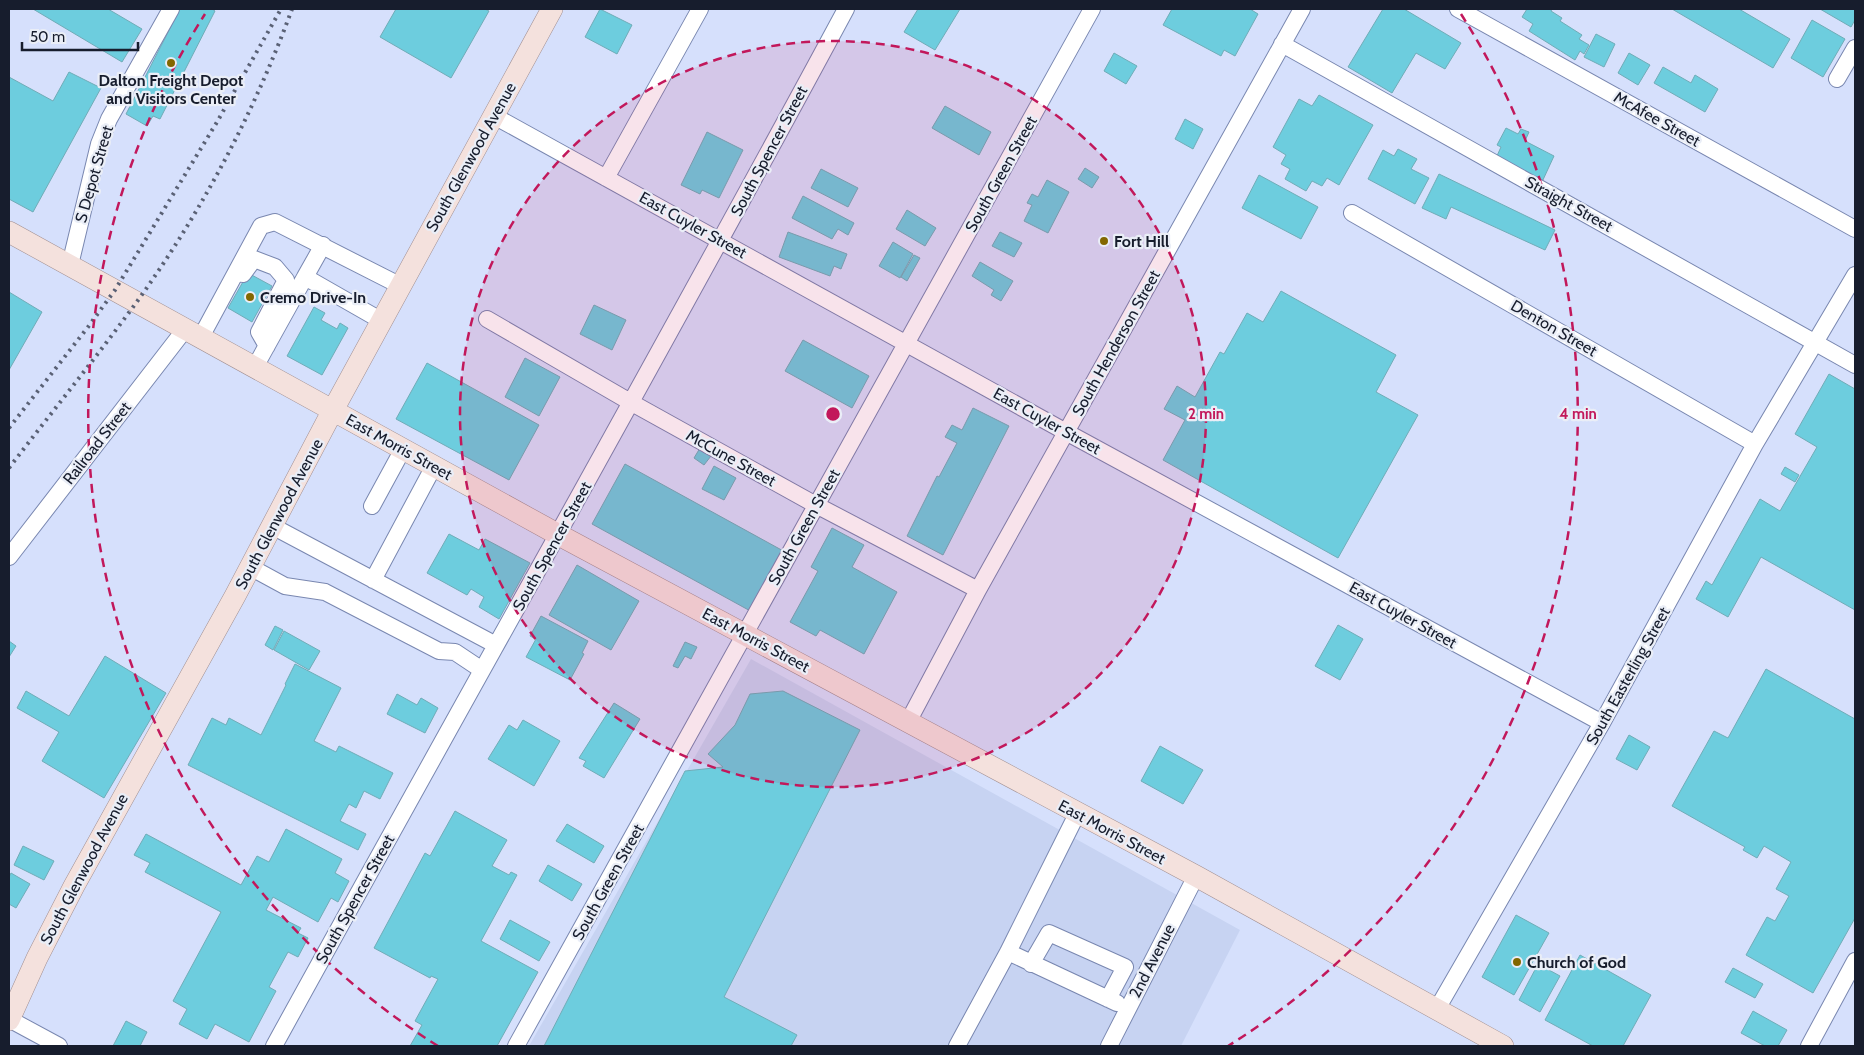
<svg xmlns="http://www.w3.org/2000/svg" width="1864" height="1055" font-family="Cabin,sans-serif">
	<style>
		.built { fill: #c7d3f2 }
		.building { fill: #6dcdde; stroke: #70acb7 }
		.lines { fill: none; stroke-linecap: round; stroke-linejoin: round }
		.minor-casing { stroke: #7987b0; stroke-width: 18 }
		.major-casing { stroke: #a18f91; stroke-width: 22 }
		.minor { stroke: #fff; stroke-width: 16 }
		.major { stroke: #f4e1dd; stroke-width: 21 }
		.rail { stroke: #5a6175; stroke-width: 4; stroke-dasharray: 2.5 5; stroke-linecap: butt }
		.ring { fill: none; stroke: #c2185b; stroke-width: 2.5; stroke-dasharray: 9 6 }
		.poi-dot { fill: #836700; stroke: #eaeef7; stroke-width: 2 }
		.labels { text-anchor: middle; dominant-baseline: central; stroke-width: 4.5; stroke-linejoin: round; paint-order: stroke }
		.poi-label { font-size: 16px; font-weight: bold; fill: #171d2d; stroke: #eaeef7; text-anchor: start }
		.street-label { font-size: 16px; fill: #171d2d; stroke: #eaeef7 }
		.centre { fill: #c2185b; stroke: #eaeef7; stroke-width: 2.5 }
		.ring-label { font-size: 15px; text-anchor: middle; font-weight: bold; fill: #c2185b; stroke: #eaeef7; stroke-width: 4.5; stroke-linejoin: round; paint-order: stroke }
	</style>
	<rect width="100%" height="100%" fill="#d6e0fc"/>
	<path class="built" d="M751,659L1240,930L1181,1046H529Z"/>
	<path class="building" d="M33,9H108L142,29L122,62Z
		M180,9H212L215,11L160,119L153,116L147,126L126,114Z
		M396,9H485L489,11L451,78L380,37Z
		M600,9L632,25L617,54L585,37Z
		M918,9H960L935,50L904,32Z
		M1172,9H1250L1258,14L1235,56L1224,50L1221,56L1163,25Z
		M1383,9H1404L1461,43L1445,69L1416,53L1392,93L1348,67Z
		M1527,9H1552L1551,11L1562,18L1560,21L1582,35L1579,39L1589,45L1584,54L1580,51L1575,60L1529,31L1533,24L1522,17Z
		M1672,9H1739L1790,39L1773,68Z
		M1820,9H1855V20L1851,27Z
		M1812,20L1845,39L1823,77L1791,58Z
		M1596,34L1615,44L1604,67L1584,57Z
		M1114,53L1137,66L1126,84L1104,71Z
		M1629,53L1650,65L1638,85L1618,73Z
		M1663,67L1691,83L1695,75L1718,89L1705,112L1654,83Z
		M69,72L101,88L33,212L9,199V77L53,101Z
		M1319,95L1373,125L1339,185L1327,178L1322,186L1312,181L1306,191L1285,179L1290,169L1281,164L1286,155L1273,147L1299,99L1312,106Z
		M945,106L991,132L979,155L932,128Z
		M1185,119L1203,129L1193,149L1175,139Z
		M1506,128L1518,134L1521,129L1529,132L1525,141L1554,156L1542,182L1496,158L1501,147L1497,145Z
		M707,132L743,150L719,198L702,190L700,194L681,185Z
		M1398,149L1417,159L1411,169L1429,178L1415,204L1368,179L1383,150L1394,156Z
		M1085,168L1099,177L1092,188L1078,179Z
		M821,169L858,188L848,207L811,188Z
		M1439,174L1555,230L1545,250L1451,207L1446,219L1422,208Z
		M1259,175L1318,207L1301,239L1242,208Z
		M1047,180L1069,192L1048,233L1024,221L1032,205L1027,203L1032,194L1038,197Z
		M803,196L854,223L848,235L838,229L832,239L792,218Z
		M907,210L936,228L925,246L896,229Z
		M788,232L847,254L841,269L834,266L830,276L779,257Z
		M1000,232L1022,243L1014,257L992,246Z
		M893,242L913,254L900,278L879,266Z
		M914,255L920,258L907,281L901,277Z
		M980,262L1013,281L1001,301L991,295L994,290L972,276Z
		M248,273L272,286L252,322L228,308Z
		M1281,291L1396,355L1376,392L1418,415L1338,558L1163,460L1185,420L1164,409L1177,386L1195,397L1220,352L1224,354L1247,313L1263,322Z
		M9,292L42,312L9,370Z
		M594,305L626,320L612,350L580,334Z
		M314,307L325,313L321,320L337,329L340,323L348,328L322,375L287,356Z
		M803,340L869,376L852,408L785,371Z
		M525,358L560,377L539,416L505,397Z
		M427,363L539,425L509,480L396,419Z
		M1829,374L1855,389V610L1761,557L1728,617L1696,599L1706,581L1712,585L1760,499L1780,511L1817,447L1795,434Z
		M973,408L1009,426L943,555L907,536L937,476L939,477L957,443L945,437L952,425L962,430Z
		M700,448L711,456L704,465L694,458Z
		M625,464L787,553L754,613L592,524Z
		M714,466L736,478L724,500L702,489Z
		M1785,467L1799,475L1795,482L1781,474Z
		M832,528L864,545L852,567L897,592L864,654L820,630L816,636L790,622L818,571L811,567Z
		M449,534L479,550L485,539L530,563L499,619L479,607L484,597L471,589L467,595L427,573Z
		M577,565L639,601L611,650L549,615Z
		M541,616L588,641L582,653L584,654L570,680L526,657L536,639L530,636Z
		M1338,625L1363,639L1340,680L1315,666Z
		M275,626L283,630L273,650L265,645Z
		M284,631L320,651L309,670L274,650Z
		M9,641L16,646L9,657Z
		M685,642L697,647L691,659L685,656L678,668L673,666Z
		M105,656L166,693L104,798L42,761L59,732L17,708L26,691L69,716Z
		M295,664L341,688L314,741L336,752L339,746L393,773L380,799L364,791L356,808L349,804L340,821L366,834L358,850L188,765L212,718L226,725L229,718L261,735L286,685L285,684Z
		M1766,669L1855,719V918L1813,993L1746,955L1767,917L1775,921L1789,896L1776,889L1791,862L1764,846L1757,858L1743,850L1745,847L1672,806L1714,731L1728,738Z
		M783,691L860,730L724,997L797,1035L791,1046H544L685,771L723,767L708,754L735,725L750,694Z
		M397,694L417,705L421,698L438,708L425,733L387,714Z
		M614,703L640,719L604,778L583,766L586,761L579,758Z
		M523,720L560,741L534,786L488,759L509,725L517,730Z
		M1629,735L1650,747L1637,770L1616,759Z
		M1160,746L1203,770L1183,804L1141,781Z
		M455,811L507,840L492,866L509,875L511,872L517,875L481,941L538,972L497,1046H410L422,1025L415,1021L438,979L431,976L430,978L374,948L425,853L430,856Z
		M567,824L604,846L594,863L556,841Z
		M286,829L342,859L335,873L349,881L338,902L331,898L318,922L273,897L266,910L301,928L298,933L308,938L298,957L288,952L269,987L276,991L249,1042L215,1024L207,1039L179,1024L187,1009L173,1001L221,912L145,872L150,863L134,855L146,834L241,885L257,856L269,862Z
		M23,846L54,861L44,880L14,865Z
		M548,865L582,884L572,901L539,881Z
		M11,873L30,884L16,908L9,904V877Z
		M1516,915L1549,933L1514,995L1482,977Z
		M510,920L550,942L539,961L500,939Z
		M1580,955L1651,995L1623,1046H1593L1545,1020Z
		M1538,964L1560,976L1540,1012L1519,1000Z
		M1733,968L1763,984L1755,998L1725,982Z
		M1753,1011L1787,1030L1778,1046H1765L1741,1033Z
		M126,1021L147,1032L140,1046H113Z"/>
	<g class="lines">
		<g class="minor-casing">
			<path id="minor" d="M1458,9L1855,229
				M1282,44L1855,365
				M1837,79L1855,48
				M494,116L1066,432L1602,723
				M606,178L700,9
				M1352,213L1755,444
				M70,265L99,144L109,119L171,9
				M243,274L254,259L275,267L286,280L259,332L267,346
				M305,277L323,245
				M487,319L632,403L816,505L978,590
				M201,337L261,226L275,222L401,286
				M255,367L305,277L382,321
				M372,506L403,449
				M272,526L496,645
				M9,557L186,328
				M250,567L285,586L325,592L439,651L455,652L482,670
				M373,580L434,466
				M908,722L978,590L1302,9
				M1008,952L1117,1003
				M1031,964L1049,933L1125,967L1108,999
				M1437,1009L1602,723L1755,444L1855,275
				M9,1019L59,1046
				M274,1046C464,700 659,357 846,9
				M516,1046L1092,9
				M957,1046L1008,952L1077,814
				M1109,1046L1196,876
				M1809,1046L1855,961"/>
		</g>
		<g class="major-casing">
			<path id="major" d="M9,232L559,535L1196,876L1503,1046
				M9,1020L37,958L74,886L235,596L333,410L552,9"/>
		</g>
		<use href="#minor" class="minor"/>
		<use href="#major" class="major"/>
		<path class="rail" d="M9,428L88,327L115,290L217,122L281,9
			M9,468C51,413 95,359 136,303C201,213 254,113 292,9"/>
	</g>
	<circle cx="833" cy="414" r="373" fill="#c2185b" fill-opacity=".12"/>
	<g class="ring">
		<circle cx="833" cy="414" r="373"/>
		<path d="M438 1046A745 745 0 0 1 205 14M1461 14A745 745 0 0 1 1228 1046"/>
	</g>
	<g class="poi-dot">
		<circle cx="171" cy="63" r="5"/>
		<circle cx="1104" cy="241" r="5"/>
		<circle cx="250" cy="297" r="5"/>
		<circle cx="1517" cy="962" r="5"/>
	</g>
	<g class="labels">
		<g class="poi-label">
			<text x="171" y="80" text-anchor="middle">Dalton Freight Depot<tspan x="171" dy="18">and Visitors Center</tspan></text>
			<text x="1114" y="241">Fort Hill</text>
			<text x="260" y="297">Cremo Drive-In</text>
			<text x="1527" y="962">Church of God</text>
		</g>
		<g class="street-label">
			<text transform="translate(1657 119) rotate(29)">McAfee Street</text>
			<text transform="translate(769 151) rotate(-62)">South Spencer Street</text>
			<text transform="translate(471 157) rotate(-61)">South Glenwood Avenue</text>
			<text transform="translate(94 174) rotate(-74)">S Depot Street</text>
			<text transform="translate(1001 174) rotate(-61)">South Green Street</text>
			<text transform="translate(1569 204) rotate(29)">Straight Street</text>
			<text transform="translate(693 225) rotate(29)">East Cuyler Street</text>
			<text transform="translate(1554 328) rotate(30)">Denton Street</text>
			<text transform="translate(1116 343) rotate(-61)">South Henderson Street</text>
			<text transform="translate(1047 421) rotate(29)">East Cuyler Street</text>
			<text transform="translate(97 443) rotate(-52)">Railroad Street</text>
			<text transform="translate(399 447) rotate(29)">East Morris Street</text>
			<text transform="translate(731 458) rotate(29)">McCune Street</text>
			<text transform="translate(279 514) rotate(-62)">South Glenwood Avenue</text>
			<text transform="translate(804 527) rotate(-61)">South Green Street</text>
			<text transform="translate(552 546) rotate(-61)">South Spencer Street</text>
			<text transform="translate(1403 615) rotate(29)">East Cuyler Street</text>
			<text transform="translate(756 640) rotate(28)">East Morris Street</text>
			<text transform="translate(1628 676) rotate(-61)">South Easterling Street</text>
			<text transform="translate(1112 832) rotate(28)">East Morris Street</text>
			<text transform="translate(84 869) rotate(-62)">South Glenwood Avenue</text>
			<text transform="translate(608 882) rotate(-61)">South Green Street</text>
			<text transform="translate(355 899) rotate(-61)">South Spencer Street</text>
			<text transform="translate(1152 961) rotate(-63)">2nd Avenue</text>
		</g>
	</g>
	<circle cx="833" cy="414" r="8" class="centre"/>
	<g class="ring-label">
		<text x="1206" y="419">2 min</text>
		<text x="1578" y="419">4 min</text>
	</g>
	<rect width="1864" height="1055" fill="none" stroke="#171d2d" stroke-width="20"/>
	<path d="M22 42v8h116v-8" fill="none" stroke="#171d2d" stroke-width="2.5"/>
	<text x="30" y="42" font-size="15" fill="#171d2d" stroke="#eaeef7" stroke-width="4" paint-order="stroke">50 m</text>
</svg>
